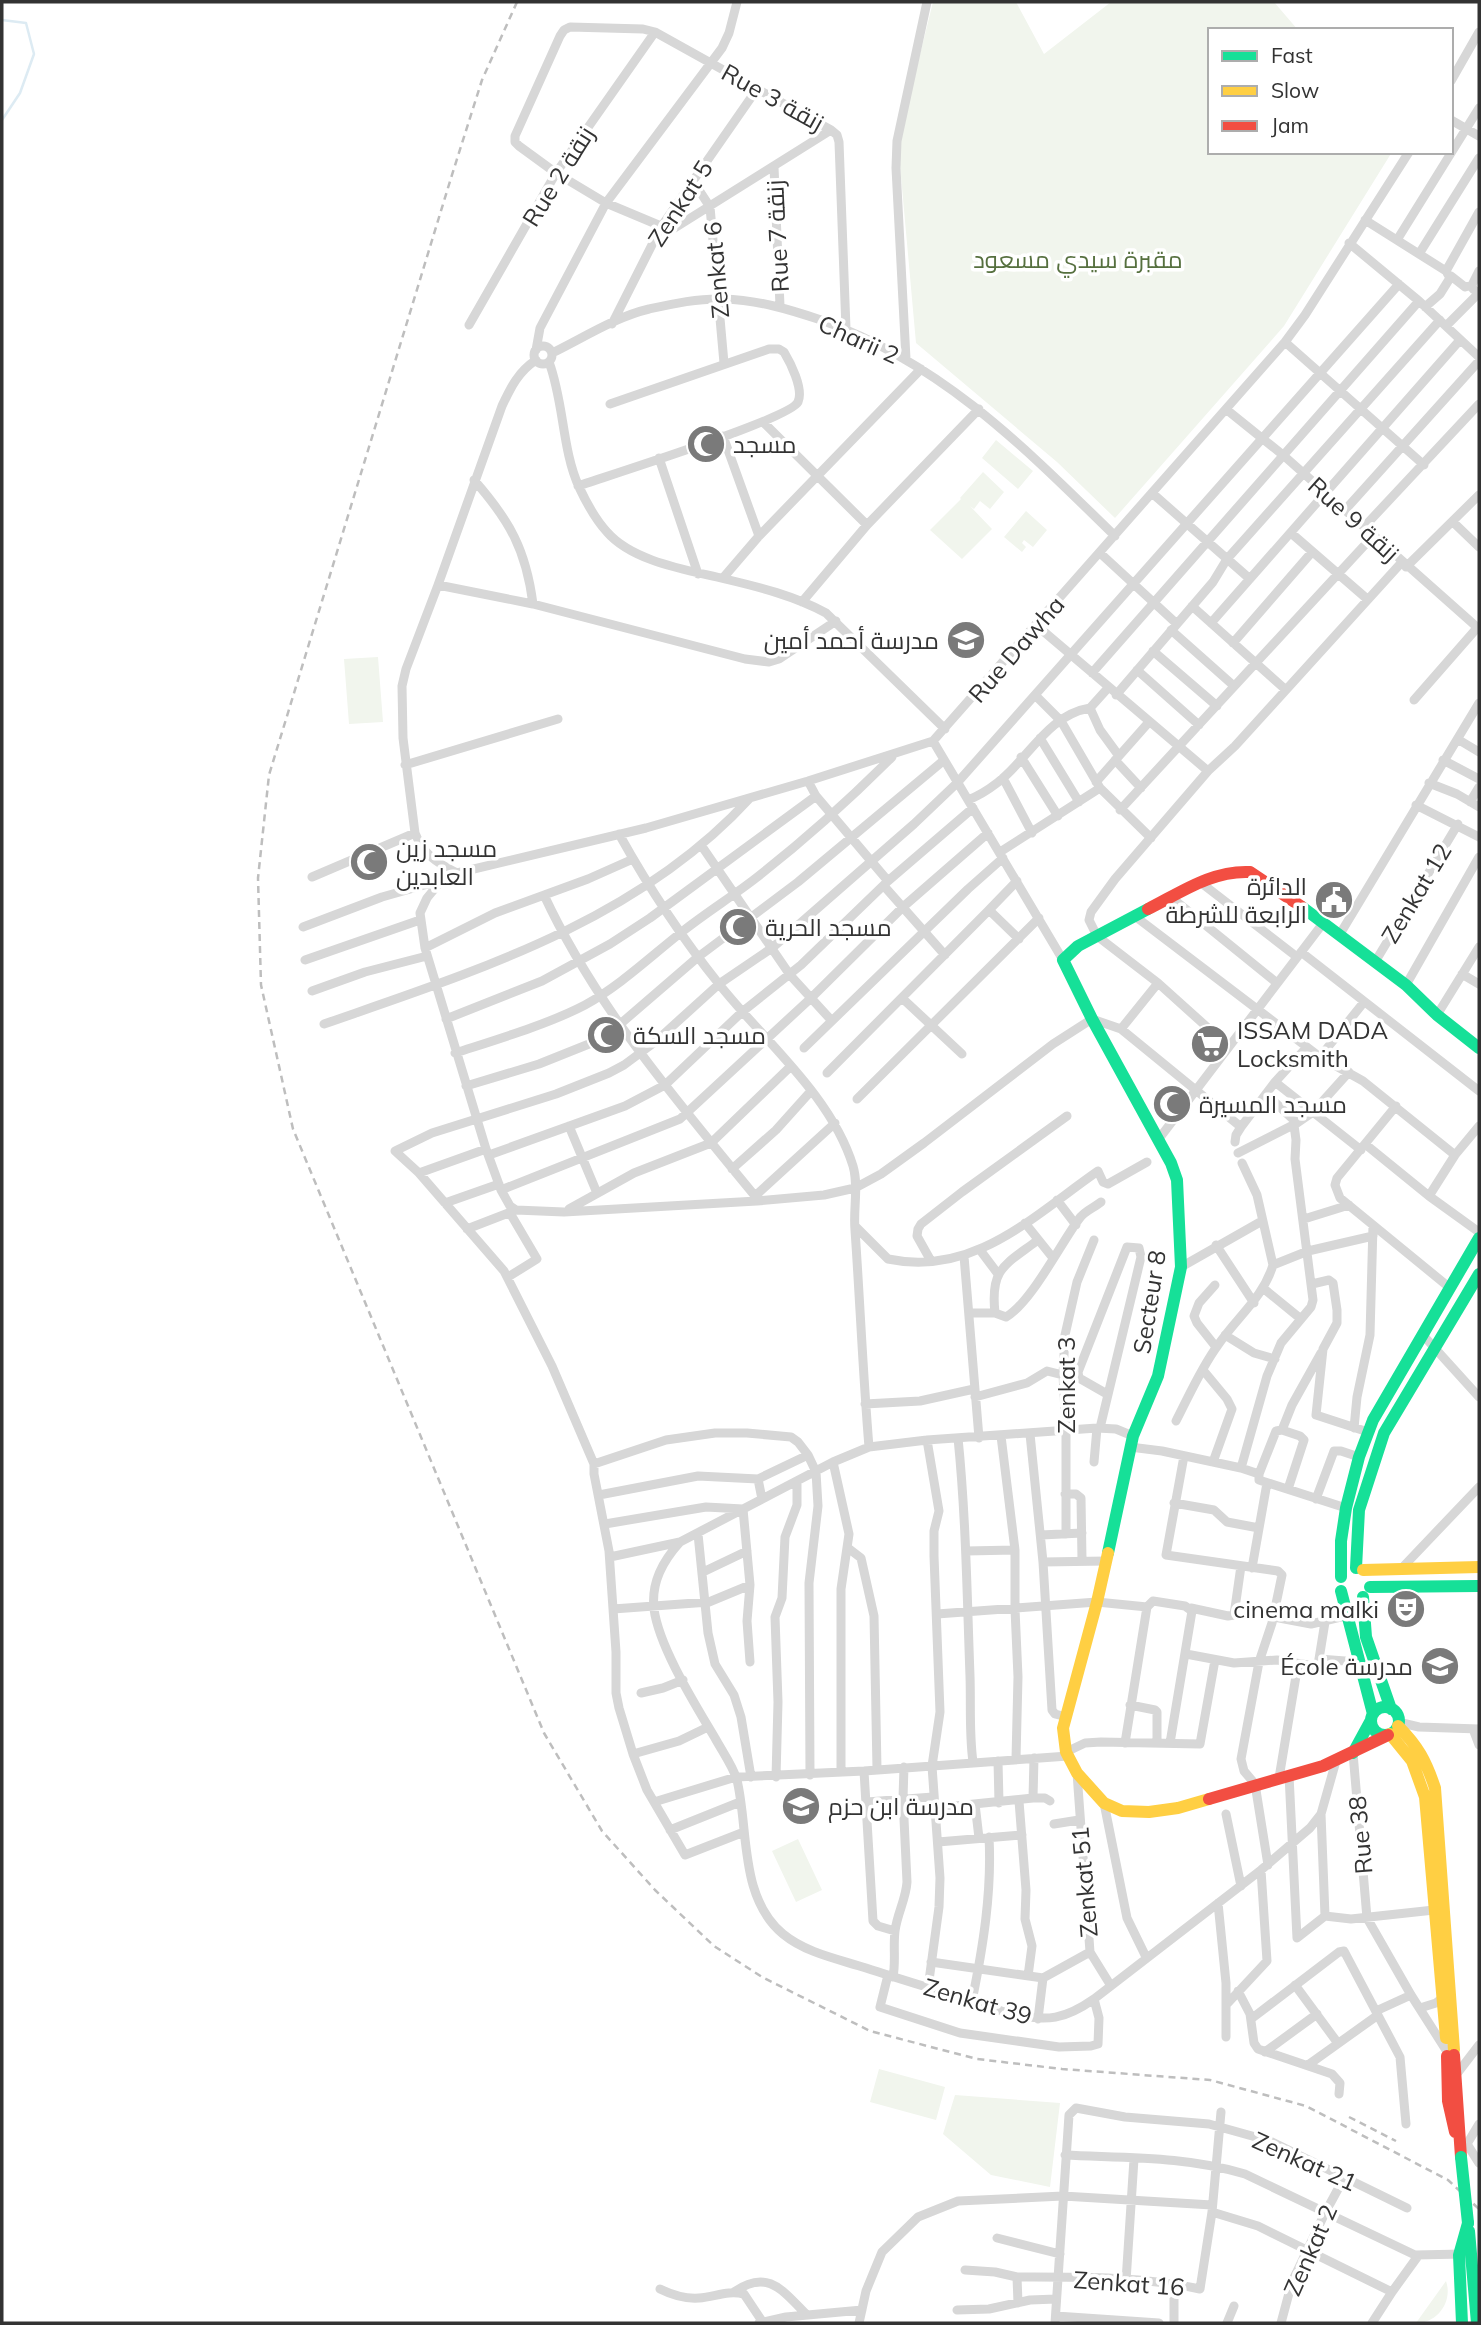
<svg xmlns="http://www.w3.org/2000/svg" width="1481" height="2325" font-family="Mulish,Cairo,sans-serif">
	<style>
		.green { fill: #f1f5ed }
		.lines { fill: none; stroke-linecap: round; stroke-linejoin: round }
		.stream { stroke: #ddebf3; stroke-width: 2.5 }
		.street { stroke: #d7d7d7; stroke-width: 9 }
		.fast { stroke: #16e098; stroke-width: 12 }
		.slow { stroke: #ffcf43; stroke-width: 12 }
		.jam { stroke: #f24e42; stroke-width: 12 }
		.rail { stroke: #bebebe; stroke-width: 2.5; stroke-dasharray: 7 5; stroke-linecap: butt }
		.fast-bridge { stroke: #16e098; stroke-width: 12 }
		.labels { text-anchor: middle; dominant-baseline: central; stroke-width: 7; stroke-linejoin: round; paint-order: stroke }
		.street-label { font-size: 24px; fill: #333; stroke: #fff }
		.park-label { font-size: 24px; fill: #56703f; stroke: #fff }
		.poi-label { font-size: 24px; fill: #333; stroke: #fff; text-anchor: start }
	</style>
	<rect width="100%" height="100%" fill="#fff"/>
	<path class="green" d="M933,2H1016L1044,54L1111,2H1274L1298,30H1210V152H1392L1284,326L1115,518L1057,462L916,343L898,143Z
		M996,440L1033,471L1018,489L982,458Z
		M983,472L1004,492L990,509L980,501L974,509L970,506L992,529L962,559L930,530L961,499L960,498Z
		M1026,511L1047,530L1033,547L1024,540L1022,543L1026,547L1022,552L1004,537Z
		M378,657L383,722L349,724L344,659Z
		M798,1839L822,1890L796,1902L772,1851Z
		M879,2069L945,2087L936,2120L870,2102Z
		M955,2095L1060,2103L1050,2187L991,2175L943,2134Z
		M1446,2281C1453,2301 1438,2323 1416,2323Z"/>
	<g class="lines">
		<path class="stream" d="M2,20L26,23L34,54L20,93L2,120"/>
		<path class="street" d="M1451,81L1479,32
			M1451,120L1479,136
			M831,130L673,229H668L606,203L556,173L519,146L515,142V136L560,36L564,30L570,27L643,29L655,32L831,130L837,135L839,142L846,329
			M774,167L780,306
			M693,181L710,207L724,363
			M1365,220L1446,271
			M1397,240L1479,108
			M1349,243L1419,301L1479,357
			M1419,254L1479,158
			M1479,271L1472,285L1473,289L1479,293
			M1451,276L1465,287L1472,285
			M1425,307L1440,294L1450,278L1446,271L1479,212
			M612,324L661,227L757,89
			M469,325L556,173L655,32
			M1446,326L1479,293
			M1285,342L1424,465
			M534 355a9 9 0 1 1 18 0a9 9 0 1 1-18 0Z
			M536,350L540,328L606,203L722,48L729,33L737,2
			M552,353C583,338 615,317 649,309C672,304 699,298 723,299C758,300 788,309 821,320C942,363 1025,448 1115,536
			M906,359L896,168L897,141L927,2
			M549,362C564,402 562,450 579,487C586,502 596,520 607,532C633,562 688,570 725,579C759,587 795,596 826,613L945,729
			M1227,410L1283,455L1479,629
			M763,422L867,525
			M723,436L759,536
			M659,458L698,574
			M474,480C510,521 526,550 533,604
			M578,486C607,476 790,419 798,402C804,389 790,362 784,352L779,349H769L610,404
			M1152,493L1250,579
			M1345,510L1479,361
			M1453,522L1479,547
			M1364,527L1479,404
			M1291,533L1366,598
			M1100,553L1177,624
			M1406,567L1479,495
			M723,578L759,536L921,369
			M438,585L533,604L745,659L769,662L779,659L836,621
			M802,602L867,525L979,409
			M1192,606L1286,690
			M1211,623L1460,340
			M1036,625L1208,771
			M1171,630L1234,686
			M1233,643L1312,552
			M1153,651L1217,706
			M1137,670L1199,725
			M1092,673L1419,301
			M1108,688L1090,708L1100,730L1119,756
			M1035,695L1061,721L1100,788L1151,838
			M1116,695L1213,582L1227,559L1440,320
			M1414,700L1477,628
			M1040,738L1079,802
			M1459,740L1479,752
			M933,741L1063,960
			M1021,757L1058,816
			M1115,760L1141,788
			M1443,760L1479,779
			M405,765L558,719
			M1003,778L1032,833
			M1096,782L1149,722
			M1429,783L1457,794L1479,807
			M816,796L888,881
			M968,800C978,796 988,790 997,783C1028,760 1047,715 1090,708
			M1470,802L1479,787
			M1416,805L1479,837
			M1120,810L1374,535
			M619,834C648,886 681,937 719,984C764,1041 831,1095 853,1166C859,1186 853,1209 855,1230C860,1302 863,1375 869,1447
			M701,845L790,975L832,1021
			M1000,852L1100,788
			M457,873C437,863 423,854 415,833L403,738L402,686L406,669L438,585L502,406C511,387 518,372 536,360
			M312,877L415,833
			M441,881L427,898L420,913L425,948L486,1149L501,1190L510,1206L516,1210
			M1200,882L1297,957
			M884,886L945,955
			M544,895C596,1007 677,1101 755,1196L757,1201
			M1172,898L1277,983
			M989,910L1017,881
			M1136,917L1320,1057L1363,1081L1455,1155
			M303,927L382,897L442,880L457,873L646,828L808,781L933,741L1285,342L1305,315L1409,152
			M1340,934L1479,703
			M425,948L495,913L588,879L633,859
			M1301,952L1479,1091
			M305,960L420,920
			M1375,962L1458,824
			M1462,974L1479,984
			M1406,985L1479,857
			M312,991L365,972L427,956
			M902,998L962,1054
			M1437,1015L1479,947
			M446,1019L542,981L610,944L650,918L816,796L808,781
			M324,1024C476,971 638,921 750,798
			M1121,1029L1158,983
			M1228,1046L1158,983L1097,936L1089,920L1091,912L1115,879L1208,771L1235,746L1402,562
			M804,1048L968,889L1003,858
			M455,1053C495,1040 549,1024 585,1005C621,985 651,956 683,931C707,912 733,896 756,878C806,839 848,801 892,757
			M1320,1057L1364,1002
			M827,1073L989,910L1019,939
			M1275,1082L1361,1150
			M466,1086L539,1064L604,1038L698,957L798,882L943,761
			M1266,1094L1297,1123
			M857,1099L1039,918
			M1396,1106L1337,1178L1335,1185L1340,1198L1450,1288
			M569,1126L597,1193
			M1158,1140L1324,922
			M1235,1142L1236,1135L1241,1127L1275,1082L1307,1047
			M1365,1144L1429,1196L1479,1232
			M1238,1153L1297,1123L1313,1112L1349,1072
			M489,1155L625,1106L665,1085L742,1012L801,965L888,881L973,808
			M732,1169L776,1130L811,1091
			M419,1173L486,1149
			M501,1190L680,1119L810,999L903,907L988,833
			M755,1196L835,1123
			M1429,1196L1455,1155L1479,1126
			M1057,1200L1076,1225
			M445,1203L499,1184
			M569,1209L634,1173L711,1143L790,1067
			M1304,1219L1349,1205
			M1025,1223L1053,1258
			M855,1226L888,1259C974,1277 1033,1216 1098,1171L1103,1182L1108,1184L1147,1162
			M467,1229L516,1210L564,1212L757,1201L824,1195L855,1188L881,1174L924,1143L1053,1044L1092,1019L1121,1029L1241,1127
			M1216,1245L1254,1303
			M980,1250L998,1274
			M964,1256L979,1438
			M931,1261L917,1236L918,1229L921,1224L962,1192L1067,1116
			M1273,1265L1308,1251L1373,1236
			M1181,1267L1262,1221
			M508,1277L537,1259L510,1213
			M1312,1284L1329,1280L1333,1283L1337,1310V1323L1323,1349L1316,1415L1368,1432
			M1215,1285L1199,1303L1194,1316L1197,1323L1216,1347
			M1263,1288L1301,1319
			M970,1313H995L1006,1317C1031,1303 1061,1243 1079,1219C1084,1211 1094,1208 1101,1202
			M995,1313C990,1268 1005,1265 1038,1240
			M1422,1334L1479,1397
			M1225,1335L1254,1353L1275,1359
			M1203,1370L1227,1399L1232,1409L1213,1462
			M975,1397L1027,1383L1047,1371L1063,1375
			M865,1404L920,1401L974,1389
			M1176,1421C1189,1396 1201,1368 1218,1345C1237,1317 1263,1298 1273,1265L1257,1195L1242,1163
			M1100,1428L1141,1257L1139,1248L1127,1247L1078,1372L1079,1378L1107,1394
			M1354,1428L1357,1397L1370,1335L1373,1225
			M1282,1430L1300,1436L1304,1440L1288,1489
			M1030,1434L1043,1562L1052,1710L1055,1714L1067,1717
			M1001,1436L1015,1550V1609L1018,1677L1016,1759
			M1133,1436L1116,1429L1097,1428L927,1440L869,1447L833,1462L680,1542C663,1561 651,1582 654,1609C659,1647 695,1704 715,1738C722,1751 733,1766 737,1780C749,1831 739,1897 783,1934C806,1953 838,1959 866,1968C915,1984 964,1998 1013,2015C1048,2021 1064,2020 1094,1999L1261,1870L1310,1828L1321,1814L1336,1761
			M958,1438C966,1517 967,1596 970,1676C971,1705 969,1733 973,1762
			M927,1440L939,1511L934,1531V1556L940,1712L932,1766L940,1878L939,1907L928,1988
			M1130,1447L1162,1451L1241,1468L1259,1474V1480L1262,1481L1346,1508
			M1184,1456L1166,1555L1278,1571L1282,1575L1272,1623L1259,1662L1241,1759L1244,1771L1255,1784L1268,1865
			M833,1462L849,1534L841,1589V1772
			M1094,1462L1097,1428
			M594,1464L666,1440L715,1433H747L791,1437L798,1442L808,1455L816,1472L818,1506L809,1583L810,1775
			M1241,1468L1267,1376L1281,1343L1311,1307L1313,1300L1295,1159L1296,1140L1294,1125
			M1259,1474L1276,1431L1282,1430L1292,1405L1321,1353
			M758,1479L808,1455
			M1065,1494H1076L1081,1498L1082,1560
			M599,1495L698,1476L758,1479L762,1499
			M1316,1499L1334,1451H1341L1359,1457
			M1174,1503L1214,1510L1227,1522L1259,1528
			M605,1524L706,1507L743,1509L750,1585L747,1621L750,1662
			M698,1534L708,1633L715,1664L734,1695L741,1717L751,1777
			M1066,1534V1430L1063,1375L1065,1335L1077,1282L1094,1240
			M1041,1535L1082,1533
			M848,1548L861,1558L874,1616L877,1769
			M966,1551L1015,1550
			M610,1557L680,1542
			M1043,1562L1106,1561
			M1252,1568L1267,1483
			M1401,1569L1479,1487
			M703,1572L747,1551
			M1191,1608L1228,1616L1234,1615L1241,1566
			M613,1609L709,1602L750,1585
			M937,1614L1097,1602L1147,1607
			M1274,1617L1311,1624L1345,1616
			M1186,1654L1234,1663L1277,1660L1314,1666L1318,1664L1319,1659L1358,1662
			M1319,1659L1325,1622
			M641,1693L663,1688L683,1680
			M1130,1705L1155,1710L1157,1712V1743
			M1398,1722L1419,1727L1479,1729
			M1473,1729L1479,1745
			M1125,1743L1147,1607L1153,1601L1185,1606L1192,1611L1170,1743
			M1066,1752L1085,1743L1101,1742L1200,1744L1215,1660
			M1353,1753L1367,1918L1411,1995L1446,2050
			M633,1754L679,1741L708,1727
			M998,1761L999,1803
			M864,1771L873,1921L878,1926L895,1931
			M1077,1773L1090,1952L1111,1986
			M1289,1775L1297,1938
			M776,1777L778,1702L775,1617L782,1598L785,1537L797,1505V1483
			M1279,1778L1298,1664
			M1033,1798L1034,1758
			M1019,1801L1026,1890L1025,1919L1032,1946L1028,1976
			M654,1802L736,1777L864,1771L1068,1756
			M867,1802L933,1797
			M1104,1803L1127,1918L1146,1957
			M975,1804L979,1838
			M935,1808L1033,1798H1045L1050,1801
			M1226,1814L1241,1886
			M1321,1814L1325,1916
			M1054,1824L1079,1820
			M670,1830L740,1802
			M744,1832L685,1855L647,1790L633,1754L619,1708L616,1693V1652L609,1551L594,1474V1464L552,1366L504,1271L419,1173L395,1151L432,1133L556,1094L609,1073L624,1065L655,1042L719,984L772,948L914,824L957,783L1399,284
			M938,1842L1022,1835
			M1218,1903L1226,1983V2037
			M1325,1916L1351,1919L1434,1910
			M1297,1938L1325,1916
			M931,1962L1043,1978L1090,1952
			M888,1975L880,2007L960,2033L1059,2047L1091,2046L1098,2044L1099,2018L1094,1999
			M893,1977C896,1961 893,1947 895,1931C897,1914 906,1899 907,1882L903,1798L904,1767
			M1295,1985L1337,2042
			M1238,1991L1250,2014L1254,2043L1258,2049L1332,2074L1340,2083L1339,2094
			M972,2001C983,1947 992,1892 989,1837
			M1226,2005L1267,1961L1261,1870
			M1420,2008L1436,2003L1441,1999
			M1376,2011L1411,1995
			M1038,2019L1043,1978
			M1251,2019L1339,1952L1344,1951L1400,2057L1406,2124
			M1265,2052L1317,2014
			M1308,2065L1378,2015
			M1456,2075L1479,2045
			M1467,2144L1479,2163
			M1461,2149L1467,2144L1479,2124
			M1065,2155C1125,2158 1187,2156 1245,2174L1415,2255L1463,2254
			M1212,2212L1258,2226L1392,2292
			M997,2238L1060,2254
			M965,2270L995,2272L1017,2277
			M1126,2281L1134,2159
			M660,2289C672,2295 685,2299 699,2298C715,2297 727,2290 744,2294L762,2321
			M734,2292C768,2268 783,2291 807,2315
			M1018,2303L1017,2277C1077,2277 1141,2276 1200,2289L1212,2212L1221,2112
			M957,2310L989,2309L1030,2300L1056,2299
			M1056,2316L1159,2323
			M759,2323L786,2317L862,2310
			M859,2323L866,2291L882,2252L918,2217L958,2201L1063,2196L1212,2205
			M1055,2323L1069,2115L1076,2108L1125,2117L1209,2124L1270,2141L1407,2208
			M1174,2323V2284
			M1227,2323L1234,2306
			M1281,2323L1292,2282L1325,2213L1344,2178
			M1372,2323L1392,2292L1418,2256"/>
		<path class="fast" d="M1302,907L1406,985L1437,1015L1479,1048
			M1108,1553L1133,1436L1158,1376L1181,1267L1177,1180L1171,1163L1092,1019L1063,960L1078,946L1148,909
			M1356,1568L1359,1510L1384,1433L1479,1274
			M1341,1577V1541L1346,1508L1359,1457L1373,1420L1479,1238
			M1370,1587L1479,1586
			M1341,1591L1373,1714
			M1363,1597L1366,1637L1391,1709
			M1371 1721a14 14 0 1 1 28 0a14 14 0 1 1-28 0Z
			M1353,1753L1371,1720
			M1469,2231L1477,2323
			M1462,2323L1459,2255L1468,2223"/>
		<path class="slow" d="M1108,1553L1097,1602L1063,1728L1066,1752L1077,1773L1104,1803L1122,1811L1149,1812L1178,1808L1209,1799
			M1363,1570L1479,1567
			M1398,1726C1418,1746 1426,1761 1435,1788L1454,2050
			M1390,1734L1412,1761L1425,1797L1446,2038"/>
		<path class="jam" d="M1148,909C1180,893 1212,870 1250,872L1302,907
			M1209,1799L1323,1766L1388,1735
			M1454,2055L1461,2157
			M1447,2056L1448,2101L1455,2132"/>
		<path class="rail" d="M517,2L482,80L451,178L269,775L258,878L261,985L293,1129L544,1733L602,1831L655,1890L714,1946L762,1977L870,2031L977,2059L1062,2069L1210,2080L1306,2106L1448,2180L1479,2209
			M1349,2117L1396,2141"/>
		<path class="fast-bridge" d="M1461,2157L1468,2223"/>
	</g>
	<defs>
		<g id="mosque-disc" transform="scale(2.0125)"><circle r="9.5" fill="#7a7a7a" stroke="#fff"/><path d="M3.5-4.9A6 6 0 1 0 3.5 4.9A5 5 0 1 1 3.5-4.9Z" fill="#fff"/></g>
		<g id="school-disc" transform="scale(2.0125)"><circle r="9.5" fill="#7a7a7a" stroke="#fff"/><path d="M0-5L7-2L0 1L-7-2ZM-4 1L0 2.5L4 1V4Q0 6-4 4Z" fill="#fff"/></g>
		<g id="civic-disc" transform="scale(2.0125)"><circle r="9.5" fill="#7a7a7a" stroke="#fff"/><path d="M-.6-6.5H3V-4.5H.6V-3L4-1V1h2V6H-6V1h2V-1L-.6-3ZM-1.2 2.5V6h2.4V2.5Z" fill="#fff"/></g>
		<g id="supermarket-disc" transform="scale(2.0125)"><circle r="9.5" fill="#7a7a7a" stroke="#fff"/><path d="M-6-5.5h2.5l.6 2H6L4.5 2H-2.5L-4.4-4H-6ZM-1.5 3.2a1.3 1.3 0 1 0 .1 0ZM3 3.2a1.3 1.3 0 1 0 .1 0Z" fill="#fff"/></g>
		<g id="theatre-disc" transform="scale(2.0125)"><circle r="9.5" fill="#7a7a7a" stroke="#fff"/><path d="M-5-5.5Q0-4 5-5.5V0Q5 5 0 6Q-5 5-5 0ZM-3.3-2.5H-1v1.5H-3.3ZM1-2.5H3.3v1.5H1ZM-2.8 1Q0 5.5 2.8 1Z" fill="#fff"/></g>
	</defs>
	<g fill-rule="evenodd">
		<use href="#mosque-disc" x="706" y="444"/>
		<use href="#school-disc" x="966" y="640"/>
		<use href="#mosque-disc" x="369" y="862"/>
		<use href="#civic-disc" x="1334" y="900"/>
		<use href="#mosque-disc" x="738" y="927"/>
		<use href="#mosque-disc" x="606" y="1035"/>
		<use href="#supermarket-disc" x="1210" y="1044"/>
		<use href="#mosque-disc" x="1172" y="1104"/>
		<use href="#theatre-disc" x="1406" y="1609"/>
		<use href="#school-disc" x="1440" y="1666"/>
		<use href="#school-disc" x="801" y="1806"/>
	</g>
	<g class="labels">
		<g class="street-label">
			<text transform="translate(773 97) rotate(29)">Rue 3 زنقة</text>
			<text transform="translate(558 176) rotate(-58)">Rue 2 زنقة</text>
			<text transform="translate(680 203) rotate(-57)">Zenkat 5</text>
			<text transform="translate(777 236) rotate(-93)">Rue 7 زنقة</text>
			<text transform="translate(716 270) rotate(-95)">Zenkat 6</text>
			<text transform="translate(859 339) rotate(24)">Charii 2</text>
			<text transform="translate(1354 519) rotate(42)">Rue 9 زنقة</text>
			<text transform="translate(1016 649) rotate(-49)">Rue Dawha</text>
			<text transform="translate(1416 893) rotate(-59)">Zenkat 12</text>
			<text transform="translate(1149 1302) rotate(-81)">Secteur 8</text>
			<text transform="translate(1066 1385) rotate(-90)">Zenkat 3</text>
			<text transform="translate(1360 1835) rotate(-95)">Rue 38</text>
			<text transform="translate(1084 1882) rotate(-95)">Zenkat 51</text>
			<text transform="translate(978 2001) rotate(16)">Zenkat 39</text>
			<text transform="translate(1305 2161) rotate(24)">Zenkat 21</text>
			<text transform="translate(1310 2250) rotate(-66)">Zenkat 2</text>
			<text transform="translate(1129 2283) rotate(4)">Zenkat 16</text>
		</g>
		<g class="park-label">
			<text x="1078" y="259">مقبرة سيدي مسعود</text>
		</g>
		<g class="poi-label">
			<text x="733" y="444">مسجد</text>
			<text x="939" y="640" text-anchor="end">مدرسة أحمد أمين</text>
			<text x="396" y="848">مسجد زين<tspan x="396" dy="28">العابدين</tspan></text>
			<text x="1307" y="886" text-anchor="end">الدائرة<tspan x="1307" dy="28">الرابعة للشرطة</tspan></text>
			<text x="765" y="927">مسجد الحرية</text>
			<text x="1237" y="1030">ISSAM DADA<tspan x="1237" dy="28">Locksmith</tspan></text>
			<text x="633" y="1035">مسجد السكة</text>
			<text x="1199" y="1104">مسجد المسيرة</text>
			<text x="1379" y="1609" text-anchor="end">cinema malki</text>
			<text x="1413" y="1666" text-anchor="end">École مدرسة</text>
			<text x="828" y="1806">مدرسة ابن حزم</text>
		</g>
	</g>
	<rect width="1481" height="2325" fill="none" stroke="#333333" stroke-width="7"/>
	<rect x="1208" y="28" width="245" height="126" fill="#ffffff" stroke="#adadad" stroke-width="2"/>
	<rect x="1222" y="51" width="35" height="10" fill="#16e098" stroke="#adadad" stroke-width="2"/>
	<text x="1271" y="63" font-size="21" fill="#333333">Fast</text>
	<rect x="1222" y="86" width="35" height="10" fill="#ffcf43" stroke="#adadad" stroke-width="2"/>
	<text x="1271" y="98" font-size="21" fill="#333333">Slow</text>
	<rect x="1222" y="121" width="35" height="10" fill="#f24e42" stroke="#adadad" stroke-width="2"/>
	<text x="1271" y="133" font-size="21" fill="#333333">Jam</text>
</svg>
